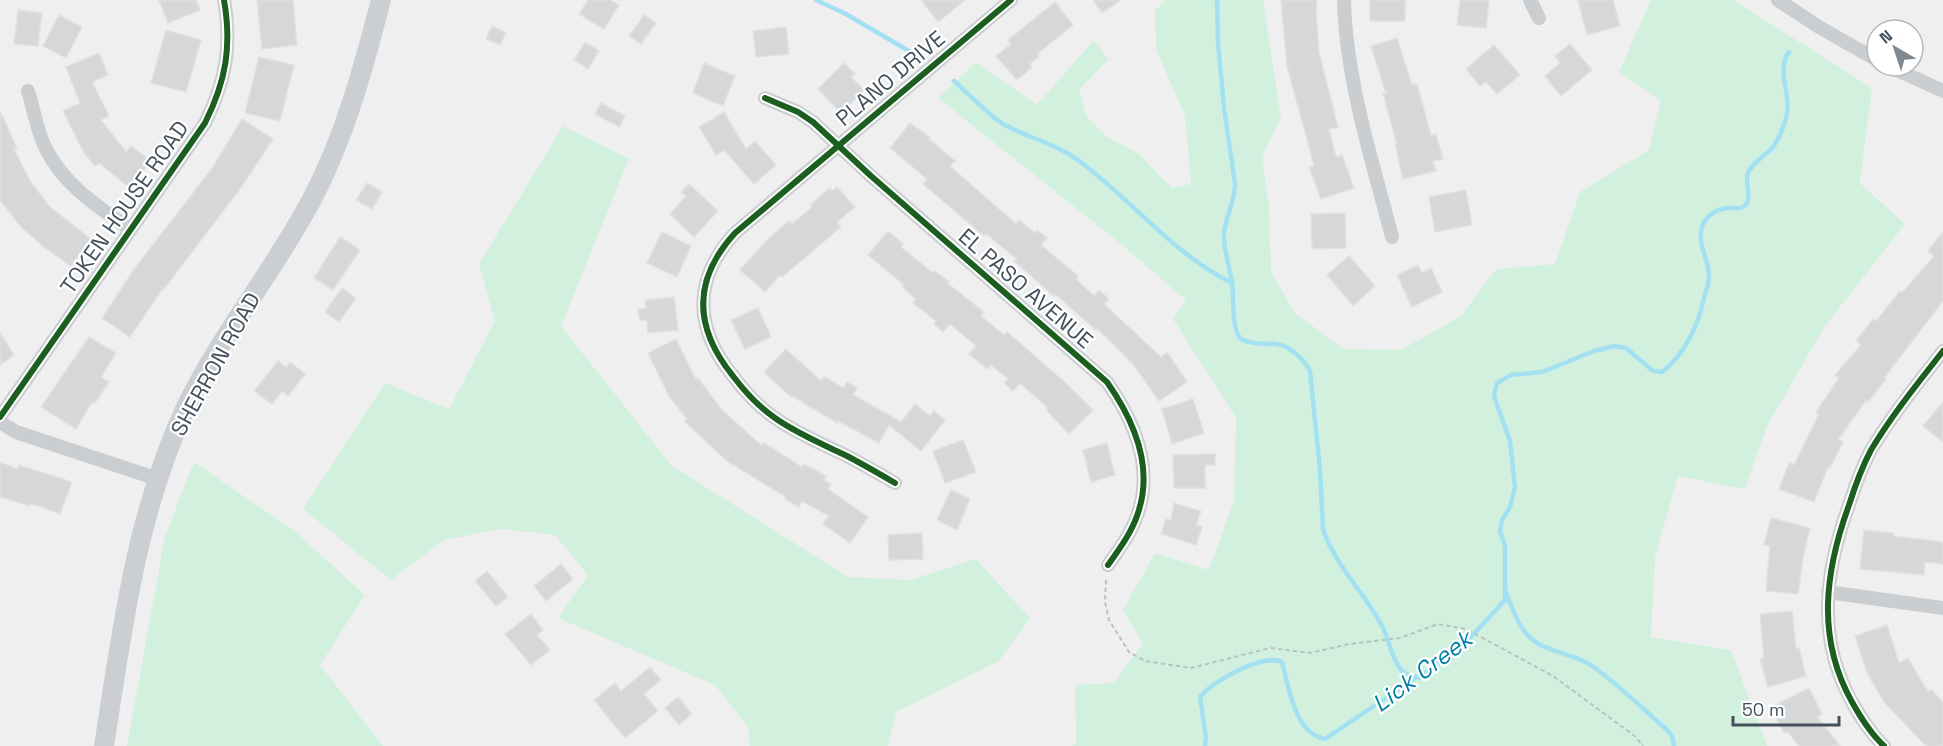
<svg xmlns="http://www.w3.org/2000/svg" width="1943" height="746" font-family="'Space Grotesk',sans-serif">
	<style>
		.green { fill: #d1f1de }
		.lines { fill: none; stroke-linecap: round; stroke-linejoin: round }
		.stream { stroke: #a2e0f2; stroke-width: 4.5 }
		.building { fill: #d6d7d9; stroke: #e1e1e2; stroke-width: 1.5 }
		.path { stroke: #b7c4c0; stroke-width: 2; stroke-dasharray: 4.5 3; stroke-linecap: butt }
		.minor { stroke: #cbced0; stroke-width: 14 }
		.secondary { stroke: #cbcfd3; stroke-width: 20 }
		.cycleway-casing { stroke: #fff; stroke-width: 10 }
		.cycleway { stroke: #1b5e20; stroke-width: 6 }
		.labels { text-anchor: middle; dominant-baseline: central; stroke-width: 4.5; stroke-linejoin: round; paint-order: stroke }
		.street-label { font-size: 22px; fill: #44515d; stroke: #fff }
		.water-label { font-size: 24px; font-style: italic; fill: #027fa5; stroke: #fff }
	</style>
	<rect width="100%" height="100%" fill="#f0efef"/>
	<path class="green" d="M1166,0H1263L1281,118L1262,156L1269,207L1271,272L1296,314L1344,349L1401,350L1461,316L1496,269L1555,264L1580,192L1649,150L1661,101L1619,72L1651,0H1733L1872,88L1860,183L1905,224L1825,326L1767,426L1745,489L1678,476L1655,557L1651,637L1731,650L1767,746H1072L1076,742L1075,685L1114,683L1143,643L1123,610L1155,553L1209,570L1234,500L1236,418L1173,319L1186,300L1121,244L938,98L976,62L1037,105L1093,41L1109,59L1079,90L1087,117L1107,137L1138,153L1172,188L1191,184L1185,116L1156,49L1155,10Z
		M563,126L629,159L561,326L671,465L848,577L910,580L976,559L1030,618L999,661L896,712L888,746H750L748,727L715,685L558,618L588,575L555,535L501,529L444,540L391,580L303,509L385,383L449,409L495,321L479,264Z
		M194,462L292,529L365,595L320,665L383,746H127L165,536Z"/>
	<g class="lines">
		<path class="stream" d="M816,0L846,14L914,54
			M1217,0L1218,43L1224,108L1235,184C1235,201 1226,216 1224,233C1223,250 1230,267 1232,283C1234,297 1232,311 1235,325C1236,330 1238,338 1243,340C1253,345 1265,343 1275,344C1289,345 1304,359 1310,371L1320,470L1323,529C1335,566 1366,594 1383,628C1389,640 1391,656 1399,667C1403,674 1411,676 1419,678L1470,638L1505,600V545L1500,532L1502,520L1510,507L1515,487L1510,441L1496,402L1494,395L1497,383L1511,375L1542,372L1594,351L1615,346L1626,348L1653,371L1662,372C1686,353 1699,323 1705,294C1707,289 1709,282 1709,276C1709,260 1697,244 1702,227C1706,215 1718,208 1730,208C1734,208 1740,209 1743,207C1754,201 1744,182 1748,173C1752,163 1766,155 1773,147C1778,140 1784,127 1786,118C1793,97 1775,70 1789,52
			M954,81C970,95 986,113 1003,124C1027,138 1055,143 1078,160C1131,199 1173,254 1232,283
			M1506,592C1514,614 1522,638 1545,647C1561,654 1577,656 1592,666C1618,684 1642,708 1666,729L1672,736L1674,746
			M1205,746L1206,738L1200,697C1212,681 1264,653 1282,662C1289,687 1294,733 1325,739L1417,677"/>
	</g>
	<path class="building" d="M159,0H196L200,10L168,23Z
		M257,0H293L297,45L262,49Z
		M588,0H610L619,5L604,29L579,14Z
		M921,0H965L938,22Z
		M1093,0H1121L1102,13Z
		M1281,0H1317L1316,10L1319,53L1338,127L1329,129L1336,157L1342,155L1354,188L1321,199L1309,167L1314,165L1287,66Z
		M1370,0H1405V21H1370Z
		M1460,0H1489L1486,28L1457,25Z
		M1578,0H1613L1620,26L1587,35Z
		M1055,2L1073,25L1037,54L1039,56L1030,64L1032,67L1017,80L996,56L1011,44L1008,40Z
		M18,10L42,13L38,46L14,44Z
		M59,15L82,27L66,58L43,46Z
		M644,15L656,23L641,44L629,36Z
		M492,26L506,33L500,45L486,39Z
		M786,27L789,54L756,57L753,31Z
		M166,30L201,40L186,92L151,83Z
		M1397,38L1412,85L1417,84L1431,135L1436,134L1443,159L1433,161L1436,171L1403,179L1395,144H1397L1383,94L1386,93L1371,46Z
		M585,42L599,51L588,69L574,60Z
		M1570,44L1592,70L1561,96L1545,76L1560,63L1555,56Z
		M1494,45L1520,75L1497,94L1486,82L1480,86L1466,69Z
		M99,53L108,75L92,82L109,116L101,120L126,152L131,146L151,161L130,188L99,163L95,166L84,153L63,111L80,103L66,67Z
		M259,57L294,65L280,121L245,113Z
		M704,63L735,76L723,106L693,93Z
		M844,63L855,74L851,77L864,90L841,113L818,89Z
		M601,103L625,116L619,127L595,114Z
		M0,111L17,148L14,149L30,181L50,207L91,239L71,266L44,247L21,227L0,200Z
		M724,112L746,149L755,141L776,165L754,184L724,150L716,155L699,127Z
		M242,119L273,139L242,186L164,289L163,288L130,337L102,318L135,268L213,167Z
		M910,123L930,137L929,139L955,161L950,166L1016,224L1019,220L1035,233L1037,230L1047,238L1041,245L1078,276L1076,279L1094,296L1099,290L1109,299L1104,304L1161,357L1167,352L1187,382L1159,401L1133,364L1097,328L1096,330L1055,294L1054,296L1014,261L1017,259L986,234L984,236L923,184L927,179L890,148Z
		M367,183L382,192L372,209L356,200Z
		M689,184L718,211L694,237L670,214L686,196L681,192Z
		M837,187L855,207L837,222L841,227L782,277L780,275L765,292L740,270L768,239L789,221L792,224L812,207L810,205L830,188L832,191Z
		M1466,190L1472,225L1435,232L1429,197Z
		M1345,213L1346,248L1312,249L1311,214Z
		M888,231L903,244L901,247L933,273L935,271L949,282L947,283L984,312L981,316L1004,335L1007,332L1020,343L1069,386L1093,410L1069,434L1048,412L1047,407L1020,383L1013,391L1004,383L1008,379L991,365L987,369L969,354L976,346L950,324L943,332L934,324L936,321L913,303L916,299L902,287L904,285L868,255Z
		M662,232L691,246L677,277L647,263Z
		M1943,232V301L1884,378L1886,379L1868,402L1866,400L1838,440L1843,442L1830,468L1828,467L1814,502L1779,489L1789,463L1794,465L1819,414L1816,412L1839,378L1835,375L1861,345L1856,341L1873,319L1876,321L1900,291L1902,293L1934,256L1928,251Z
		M340,237L360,250L333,290L314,278Z
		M1349,256L1375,286L1353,306L1327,275Z
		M1418,265L1422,273L1431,268L1442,292L1412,307L1397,275Z
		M342,288L356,298L339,322L325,312Z
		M674,297L678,330L648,333L647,320L640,321L638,309L646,308L645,300Z
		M758,308L771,337L745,349L731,320Z
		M0,333L14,355L0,365Z
		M89,337L116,353L101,377L109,382L95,403L93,402L91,404L76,429L41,407Z
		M676,339L696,380L698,378L722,410L762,446L764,443L802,467L804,464L826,476L824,480L831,484L828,489L868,517L850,543L823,524L829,516L802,501L799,507L785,499L786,497L727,461L684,421L687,419L669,396L648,353Z
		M786,349L821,381L824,376L843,388L847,382L857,388L853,395L901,422L915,404L930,416L934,411L945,420L921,451L889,425L879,443L838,421L837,423L792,396L791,397L764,372Z
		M278,361L286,367L290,362L305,374L288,396L282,391L272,404L254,391Z
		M1193,399L1204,433L1172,444L1162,409Z
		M1943,402V442L1923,426Z
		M963,440L976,472L945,483L933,451Z
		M1107,443L1115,475L1091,482L1083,450Z
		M1215,454V465H1205V488H1174L1173,455Z
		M0,462L17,469L19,465L72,482L60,514L31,503L30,506L0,497Z
		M951,490L970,499L957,530L937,520Z
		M1174,503L1201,511L1196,525L1202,527L1196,545L1161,534L1166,519L1171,520Z
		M1771,518L1810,528L1803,558L1798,594L1766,591L1770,546L1764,545Z
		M1864,530L1893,533V536L1943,542V564L1925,562L1924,575L1860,569Z
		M922,533L923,559L889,560L888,535Z
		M561,564L573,579L546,601L534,586Z
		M487,571L508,597L496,606L475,581Z
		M1792,611L1796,649L1799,648L1806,676L1768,687L1760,659L1764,658L1760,614Z
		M531,614L543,630L537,635L550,650L531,665L505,634Z
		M1887,625L1899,663L1908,658L1928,692L1931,689L1943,702V746H1926L1884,702L1868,675L1855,636Z
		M650,667L661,680L644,694L658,711L625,738L594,700L615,683L621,691Z
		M1809,688L1822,714L1817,717L1840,746H1799L1787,731L1784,733L1771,707Z
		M678,697L692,714L679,725L665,708Z"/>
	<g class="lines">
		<path class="path" d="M1106,580L1105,602L1109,620L1129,652L1145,661L1191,668L1270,648L1310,653L1349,644L1400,638L1438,624L1466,629L1553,676L1636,737L1643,746"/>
		<path class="minor" d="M1344,0C1346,80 1372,160 1392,237
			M1530,0L1539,18
			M1778,0L1819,27L1877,60
			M1888,66L1943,91
			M28,91C34,110 37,132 46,149C64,185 98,207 130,229
			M765,98L798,112L813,122L871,176L1107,382C1133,419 1154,466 1138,513C1132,532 1120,548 1108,565
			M0,417L205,123C226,81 232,46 224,0
			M0,422L16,432L158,479
			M895,483C878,473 861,463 843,454C820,443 796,433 775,418C759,407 745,392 733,376C694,328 692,280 735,233L1011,0
			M1828,592L1943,608
			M1884,746C1870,733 1861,718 1852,702C1816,638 1825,571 1849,505C1855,486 1862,467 1871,450C1892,415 1918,383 1943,351"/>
		<path class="secondary" d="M104,746C122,631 136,514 186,407C221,335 273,272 311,201C345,137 363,69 381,0"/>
		<g class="cycleway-casing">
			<path id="cycleway" d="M765,98L798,112L813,122L871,176L1107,382C1133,419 1154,466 1138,513C1132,532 1120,548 1108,565
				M0,417L205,123C226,81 232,46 224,0
				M895,483C878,473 861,463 843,454C820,443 796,433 775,418C759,407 745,392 733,376C694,328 692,280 735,233L1011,0
				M1884,746C1870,733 1861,718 1852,702C1816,638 1825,571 1849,505C1855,486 1862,467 1871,450C1892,415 1918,383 1943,351"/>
		</g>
		<use href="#cycleway" class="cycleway"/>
	</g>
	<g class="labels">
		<g class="street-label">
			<text transform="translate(890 78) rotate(-40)">PLANO DRIVE</text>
			<text transform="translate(124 207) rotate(-55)">TOKEN HOUSE ROAD</text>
			<text transform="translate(1026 288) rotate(41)">EL PASO AVENUE</text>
			<text transform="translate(215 364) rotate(-61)">SHERRON ROAD</text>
		</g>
		<g class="water-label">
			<text transform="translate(1422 671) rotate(-37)">Lick Creek</text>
		</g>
	</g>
	<g transform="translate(1895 48) rotate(321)"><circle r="28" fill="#ffffff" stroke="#b4b9be" stroke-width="1.5"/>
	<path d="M0-4.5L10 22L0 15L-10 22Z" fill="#808890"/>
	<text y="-9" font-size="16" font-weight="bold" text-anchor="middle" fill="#44515d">N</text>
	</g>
	<path d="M1733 716v9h106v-9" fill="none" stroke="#44515d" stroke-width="3"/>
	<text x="1742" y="716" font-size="18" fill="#44515d" stroke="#ffffff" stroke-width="4.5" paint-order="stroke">50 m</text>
</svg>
